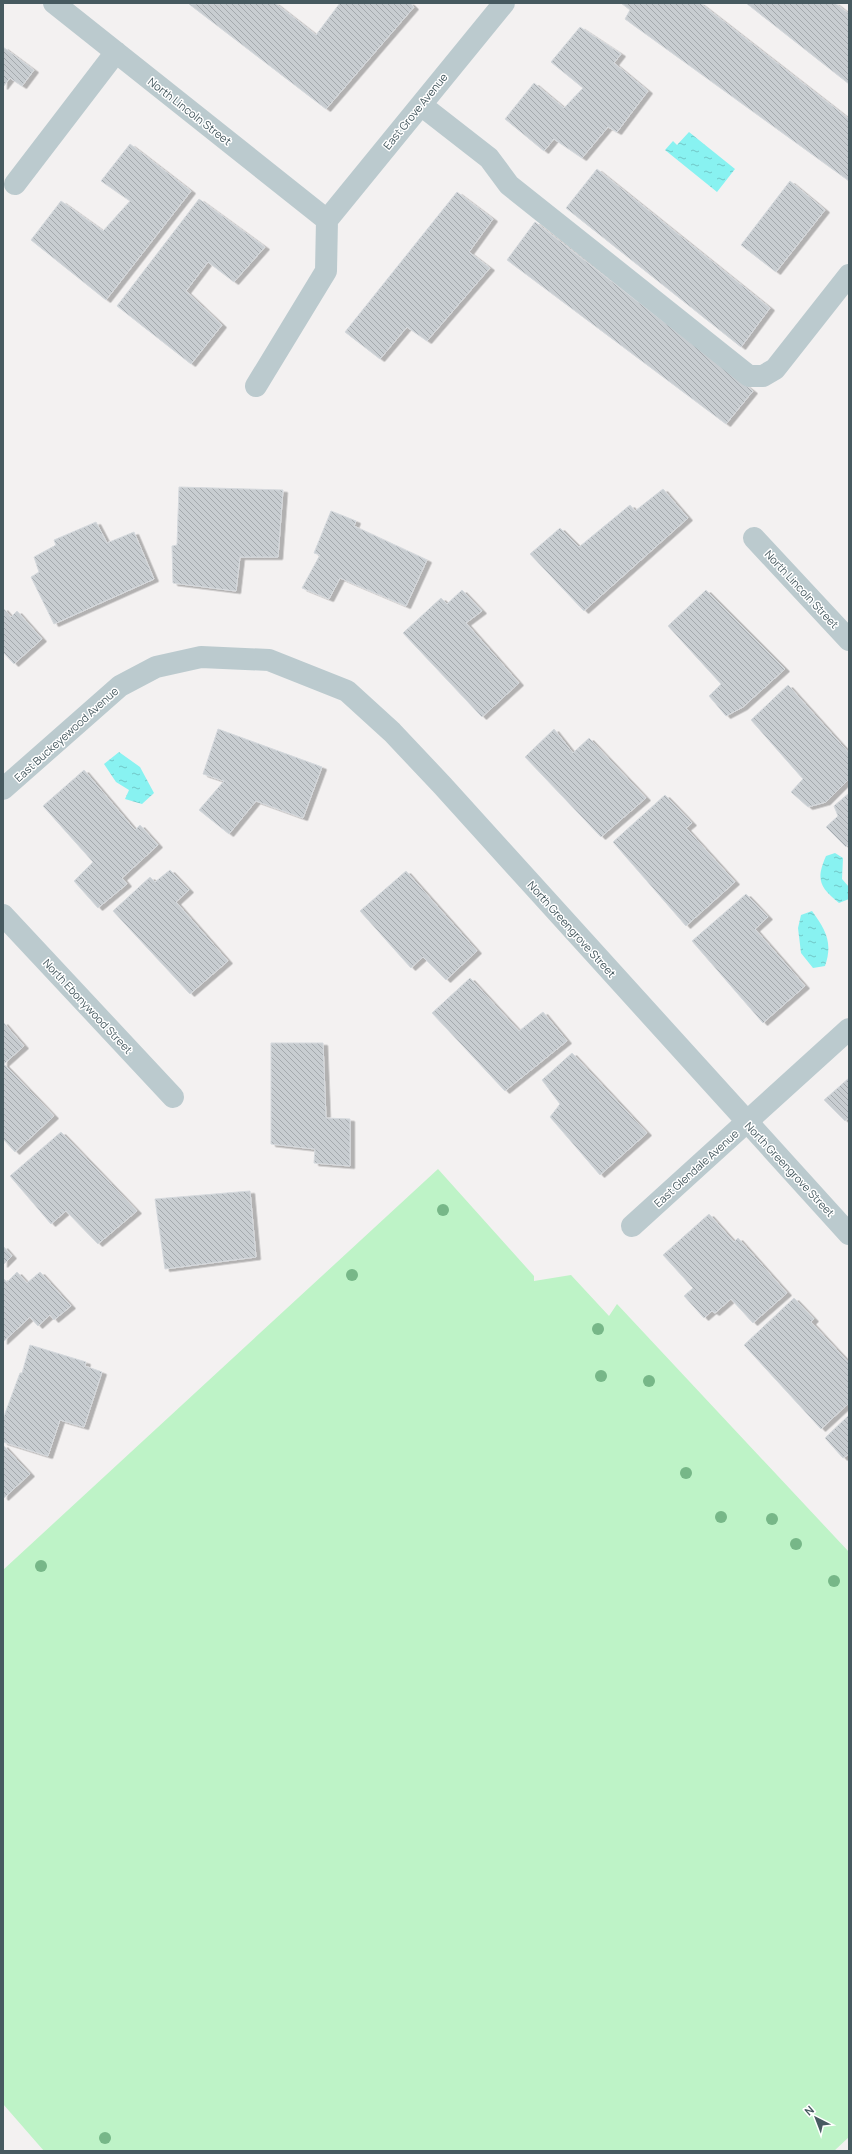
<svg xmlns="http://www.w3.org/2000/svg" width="852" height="2154" font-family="Manrope,sans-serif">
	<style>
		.green { fill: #bef3c7 }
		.water { fill: url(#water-ripples) }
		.building { fill: url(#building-back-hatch); stroke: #d5d9dd; filter: url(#shadow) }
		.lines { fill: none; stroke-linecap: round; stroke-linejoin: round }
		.minor { stroke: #bbcace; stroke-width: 22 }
		.tree { fill: #77b788 }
		.labels { text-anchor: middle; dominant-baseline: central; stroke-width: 3; stroke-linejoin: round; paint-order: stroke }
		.street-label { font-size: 11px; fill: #475a60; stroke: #fff }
	</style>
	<defs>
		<pattern id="water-ripples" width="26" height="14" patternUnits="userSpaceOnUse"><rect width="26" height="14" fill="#88f2f1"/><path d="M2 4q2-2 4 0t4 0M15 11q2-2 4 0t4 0" fill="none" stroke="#71c7c7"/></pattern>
		<pattern id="building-back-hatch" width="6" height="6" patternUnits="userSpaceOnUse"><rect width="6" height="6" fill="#c8cdd1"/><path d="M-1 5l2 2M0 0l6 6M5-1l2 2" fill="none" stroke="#a4a9ad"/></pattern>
		<filter id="shadow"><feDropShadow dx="4.5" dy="2.5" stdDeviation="0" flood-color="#0004"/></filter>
	</defs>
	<rect width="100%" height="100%" fill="#f3f1f1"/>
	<path class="green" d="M438,1169L534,1276V1281L571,1275L609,1316L617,1304L849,1552V2137L834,2151H44L3,2104V1570Z"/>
	<path class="water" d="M689,132L735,169L717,192L665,150L673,141L677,145Z
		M119,752L140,767L154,793L142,804L125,799L129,790L116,782L104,764Z
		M835,853L843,858L842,879L849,887V899L839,903C819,887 816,879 826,856Z
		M812,911C826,930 833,943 825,966L813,968L801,953L798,928L801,915Z"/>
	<path class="building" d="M275,3L316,35L340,3H410L414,7L326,109L189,4Z
		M621,3H700L849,119V181L625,19L630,10Z
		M746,3H835L849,14V84Z
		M580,27L621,54L614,63L648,91L617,132L608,127L582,158L554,139L544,151L505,119L534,83L564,108L583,88L551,62Z
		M3,47L34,70L22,86L10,78L3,87Z
		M130,144L191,191L106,300L31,240L61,201L103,231L130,201L101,181Z
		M597,169L770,308L741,347L566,208Z
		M790,181L825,210L776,272L741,245Z
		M457,192L493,219L469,252L490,268L427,341L407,327L380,359L345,332Z
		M199,199L265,247L234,282L208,262L186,291L222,325L191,364L117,306Z
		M535,222L753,391L726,424L507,260Z
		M179,487L283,490L278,557H240L236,591L173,583L172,546L177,545Z
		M663,489L688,518L584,611L530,554L560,528L579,547L630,505L635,511Z
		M331,511L356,521L354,526L427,560L406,606L340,578L329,599L302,588L320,555L314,553Z
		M96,522L107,543L134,532L154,579L54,624L31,577L39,572L34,557L56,545L54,540Z
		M462,590L482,611L466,623L519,683L482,717L403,633L441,598L447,604Z
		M706,590L785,669L743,707L726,716L709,696L721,684L668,626Z
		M3,608L11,617L17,611L42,639L14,664L3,652Z
		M788,685L849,753V779L826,802L808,807L791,792L803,779L751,720Z
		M218,729L322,767L303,818L256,801L229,834L199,810L224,781L203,774Z
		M554,729L573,753L589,738L646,798L601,837L525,757Z
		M84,770L135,830L140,825L158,845L122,878L127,884L98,908L74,881L93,862L43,806Z
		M849,793V844L846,847L826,827L838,816L834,806Z
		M665,795L692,823L686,828L735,882L686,926L613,842Z
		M170,870L189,890L176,902L228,961L190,994L113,911L150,877L155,882Z
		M406,871L477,951L446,980L423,957L411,968L360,911Z
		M746,894L768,917L755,929L805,986L763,1023L692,941Z
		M470,978L519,1031L543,1012L567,1041L505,1091L432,1013Z
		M3,1022L24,1046L4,1064L54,1116L15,1152L3,1139Z
		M271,1043H323L326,1118L350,1119V1166L314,1163L315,1149L271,1144Z
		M572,1053L647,1133L600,1175L550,1117L560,1104L542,1080Z
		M849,1078V1118L845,1121L824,1100Z
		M61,1132L137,1211L98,1244L66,1211L51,1224L10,1176Z
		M250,1191L256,1257L165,1269L155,1199Z
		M709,1214L734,1242L738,1238L787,1293L753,1323L731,1299L715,1313L712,1311L704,1318L684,1296L693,1288L663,1255Z
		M3,1246L12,1256L3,1265Z
		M17,1272L27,1283L40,1272L71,1306L54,1320L50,1315L38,1326L30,1317L3,1342V1278L7,1282Z
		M794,1298L814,1319L811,1322L849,1363V1403L821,1429L744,1345Z
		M30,1345L86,1362L85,1366L102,1372L84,1427L60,1420L48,1456L3,1442V1419L20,1373H22Z
		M849,1415V1454L843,1458L825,1438Z
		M3,1445L30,1474L4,1498L3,1497Z"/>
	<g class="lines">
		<path class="minor" d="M54,3L327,220
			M421,105L489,158L509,185L749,376H763L775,369L849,275
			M15,184L116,52
			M327,220L504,3
			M256,386L326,271L327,220
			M754,538L849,640
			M3,789L120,686L156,667L201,657L269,660L347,691L392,732L442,785L849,1234
			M3,915L173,1097
			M632,1226L849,1029"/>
	</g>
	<g class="tree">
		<circle cx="443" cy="1210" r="6"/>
		<circle cx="352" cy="1275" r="6"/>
		<circle cx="598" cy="1329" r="6"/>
		<circle cx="601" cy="1376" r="6"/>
		<circle cx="649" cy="1381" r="6"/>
		<circle cx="686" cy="1473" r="6"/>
		<circle cx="721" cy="1517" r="6"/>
		<circle cx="772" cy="1519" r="6"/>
		<circle cx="796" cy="1544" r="6"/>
		<circle cx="41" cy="1566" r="6"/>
		<circle cx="834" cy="1581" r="6"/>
		<circle cx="105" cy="2138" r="6"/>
	</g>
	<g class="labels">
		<g class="street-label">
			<text transform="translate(190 111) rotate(38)">North Lincoln Street</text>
			<text transform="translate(415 111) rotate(-51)">East Grove Avenue</text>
			<text transform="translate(802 589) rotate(47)">North Lincoln Street</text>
			<text transform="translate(66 734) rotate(-42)">East Buckeyewood Avenue</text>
			<text transform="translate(572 929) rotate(48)">North Greengrove Street</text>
			<text transform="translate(88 1006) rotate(47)">North Ebonywood Street</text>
			<text transform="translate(696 1168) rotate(-42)">East Glendale Avenue</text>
			<text transform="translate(790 1169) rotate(47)">North Greengrove Street</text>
		</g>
	</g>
	<rect width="852" height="2154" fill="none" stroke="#475a60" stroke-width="8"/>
	<g transform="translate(816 2118) rotate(318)" stroke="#ffffff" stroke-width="3" paint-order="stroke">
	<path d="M0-3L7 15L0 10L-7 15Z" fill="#475a60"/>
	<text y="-6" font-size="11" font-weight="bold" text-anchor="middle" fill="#475a60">N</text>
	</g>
</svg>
